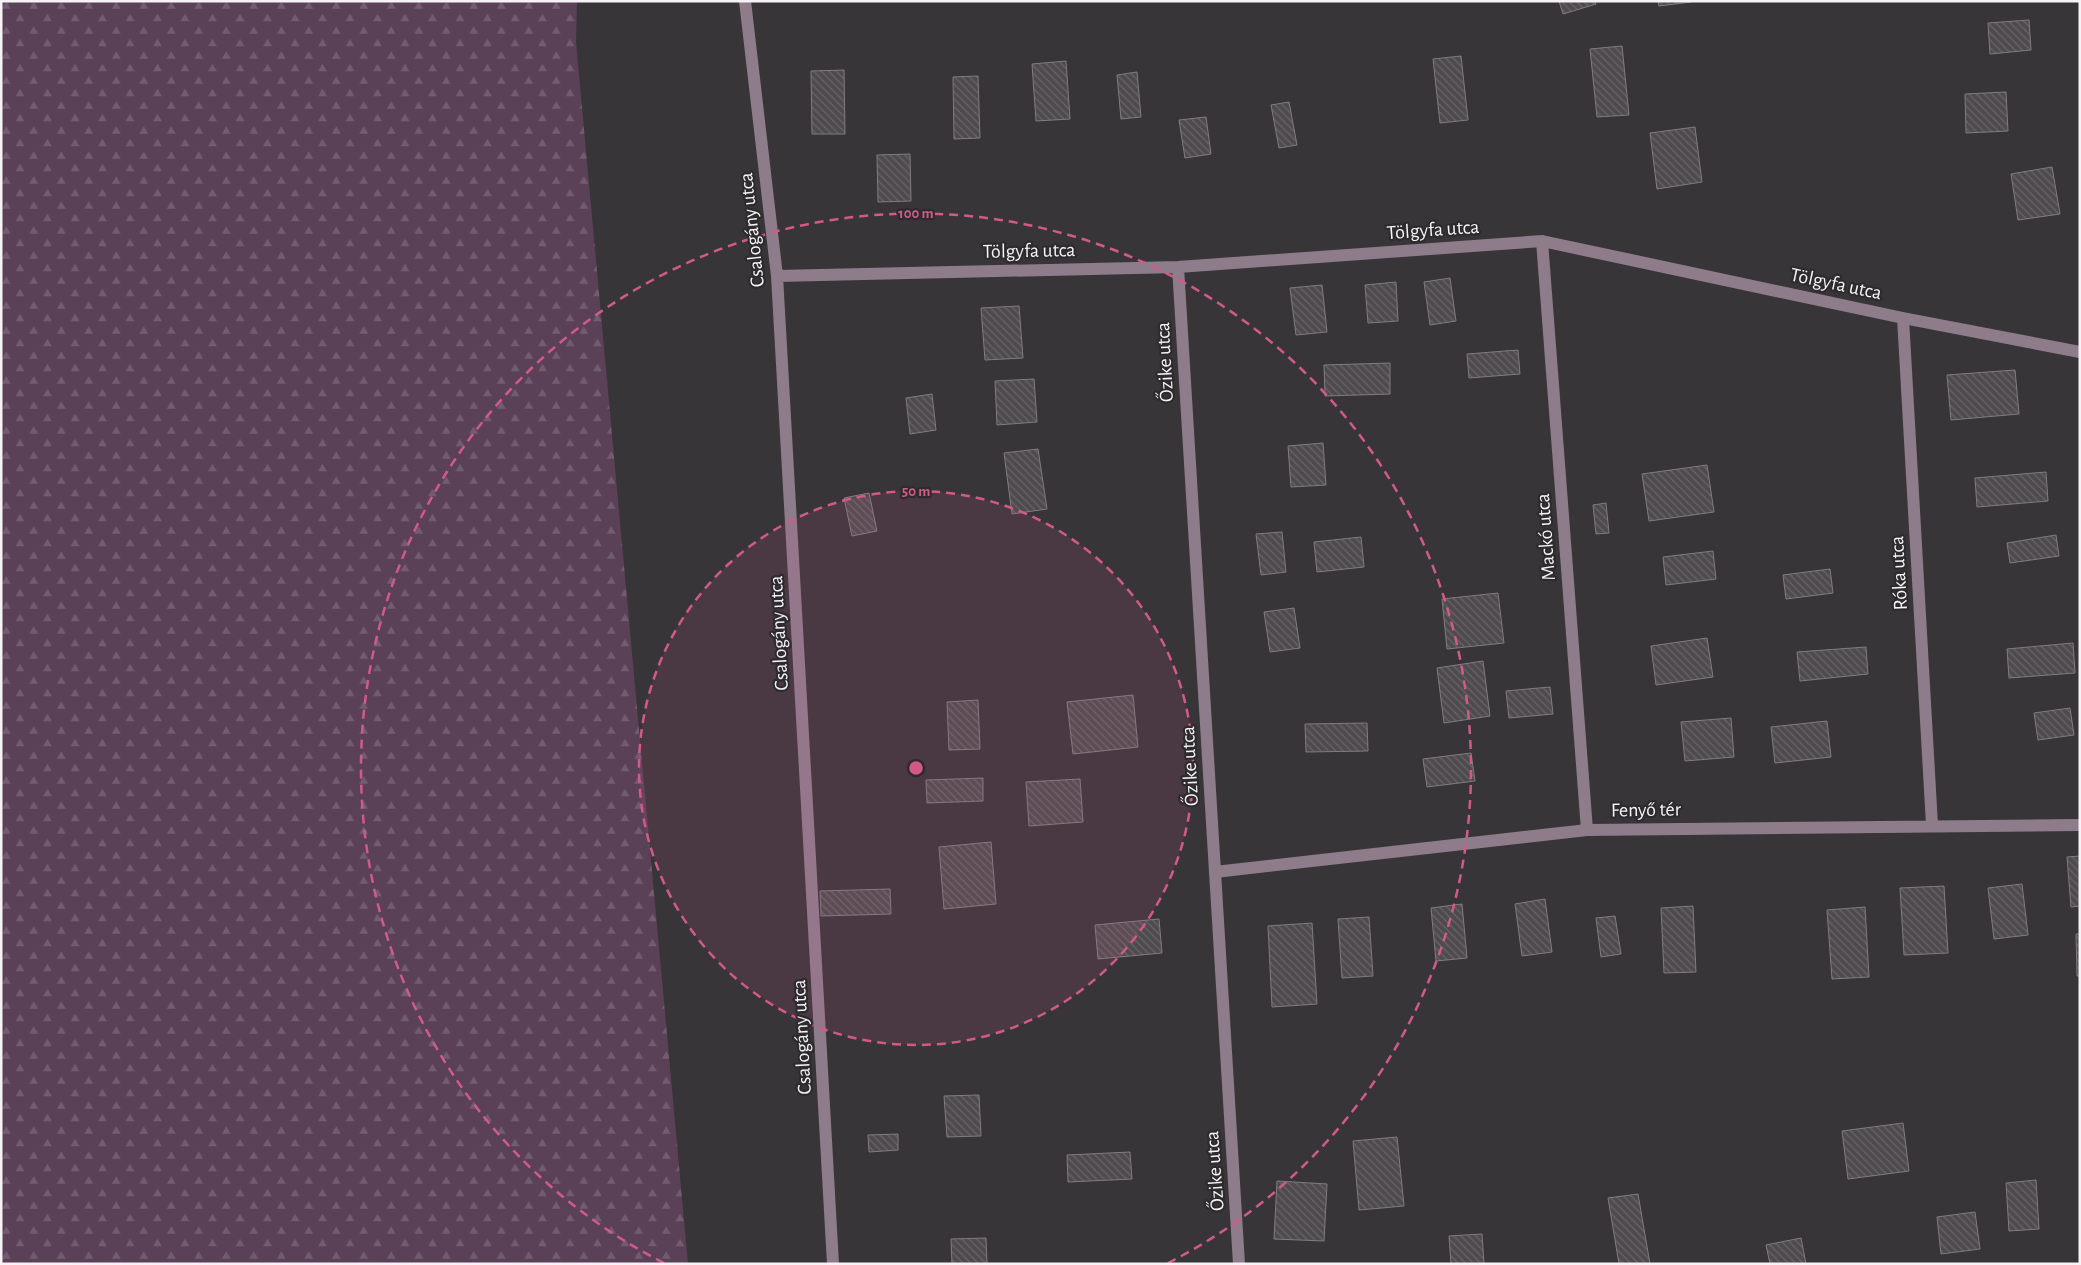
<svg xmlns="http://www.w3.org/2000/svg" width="2081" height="1265" font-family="'Alegreya Sans',sans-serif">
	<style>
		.forest { fill: url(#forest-firs) }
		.building { fill: url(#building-back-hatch); stroke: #807c7f }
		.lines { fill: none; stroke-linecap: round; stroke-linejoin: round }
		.minor { stroke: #8e7c8b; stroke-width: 12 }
		.ring { fill: none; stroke: #d15a89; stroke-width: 2.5; stroke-dasharray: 9 6 }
		.labels { text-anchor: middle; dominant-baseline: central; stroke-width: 4.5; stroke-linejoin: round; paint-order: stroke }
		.street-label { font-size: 20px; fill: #f5f3f5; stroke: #2e2b2e }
		.centre { fill: #d15a89; stroke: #2e2b2e; stroke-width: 2.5 }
		.ring-label { font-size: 15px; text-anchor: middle; font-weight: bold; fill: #d15a89; stroke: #2e2b2e; stroke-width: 4.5; stroke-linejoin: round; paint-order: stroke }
	</style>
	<defs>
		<pattern id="forest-firs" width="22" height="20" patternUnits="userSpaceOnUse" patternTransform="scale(1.25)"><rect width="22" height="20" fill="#5a4157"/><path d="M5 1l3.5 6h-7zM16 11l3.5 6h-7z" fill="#725d70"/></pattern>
		<pattern id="building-back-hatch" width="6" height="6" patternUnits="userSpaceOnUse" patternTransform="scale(1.25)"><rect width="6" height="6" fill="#4e4a4d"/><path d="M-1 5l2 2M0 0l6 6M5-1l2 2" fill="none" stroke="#686567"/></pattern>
	</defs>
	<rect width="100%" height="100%" fill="#383538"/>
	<path class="forest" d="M1,1H577L576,42L688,1264H1Z"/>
	<path class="building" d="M1559,1H1595L1596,4L1563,14Z
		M1658,1H1690L1691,2L1659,6Z
		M2029,20L2031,50L1990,54L1988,23Z
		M1622,46L1629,115L1597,117L1590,49Z
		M1461,56L1468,120L1440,123L1433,59Z
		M1066,61L1070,119L1036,121L1032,64Z
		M844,70L845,134H812L811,71Z
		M1137,72L1141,117L1121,119L1117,75Z
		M978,76L980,138L954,139L953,77Z
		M2006,92L2008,131L1966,133L1965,94Z
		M1289,102L1297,145L1279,148L1271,105Z
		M1206,117L1211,154L1185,158L1179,120Z
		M1695,127L1702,182L1657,189L1650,133Z
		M910,154L911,201L878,202L877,155Z
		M2052,167L2060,214L2018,220L2011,174Z
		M1450,278L1456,321L1430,325L1424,282Z
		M1396,282L1398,321L1368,323L1365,285Z
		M1322,285L1327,332L1296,335L1290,288Z
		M1019,306L1023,358L985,360L981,308Z
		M1518,350L1520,374L1469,378L1467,354Z
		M1390,363V394L1325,396L1324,365Z
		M2015,370L2019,414L1951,420L1947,375Z
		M1034,379L1037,422L997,425L995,381Z
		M932,394L936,430L910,434L906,398Z
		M1323,443L1326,485L1291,487L1288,446Z
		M1038,449L1047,509L1012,514L1004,453Z
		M1707,465L1714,512L1649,521L1642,474Z
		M2046,472L2048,501L1977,507L1975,478Z
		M869,493L877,531L852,536L844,498Z
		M1606,503L1609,533L1596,534L1593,505Z
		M1282,532L1286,572L1261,575L1256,534Z
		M2056,535L2059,556L2010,563L2007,543Z
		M1361,537L1364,567L1317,572L1314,542Z
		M1713,551L1716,579L1666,585L1663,557Z
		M1830,569L1833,593L1786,599L1783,575Z
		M1498,593L1504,643L1447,649L1442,599Z
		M1294,608L1300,648L1270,652L1264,612Z
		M1707,638L1713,677L1656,685L1651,646Z
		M2073,643L2075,673L2009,678L2007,649Z
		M1866,647L1868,674L1800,681L1797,652Z
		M1483,661L1490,716L1444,723L1437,668Z
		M1550,687L1553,714L1509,718L1506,691Z
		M1133,695L1138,747L1073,754L1067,702Z
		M978,700L980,749L949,750L947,702Z
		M2070,708L2074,735L2038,740L2034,713Z
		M1731,718L1734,757L1685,761L1681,722Z
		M1827,721L1831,757L1775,763L1771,727Z
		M1367,723L1368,751L1306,752L1305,724Z
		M1471,753L1475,781L1427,787L1423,759Z
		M983,778V801L927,803L926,780Z
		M1080,779L1083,822L1029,826L1026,782Z
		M991,842L996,904L944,909L939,847Z
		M2080,856V906L2071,907L2067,857Z
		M2022,884L2028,935L1994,939L1988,888Z
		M1944,886L1948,953L1904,955L1900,888Z
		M890,889L891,914L821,916L820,891Z
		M1545,899L1552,952L1522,956L1515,904Z
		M1462,904L1467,958L1436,961L1431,908Z
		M1693,906L1696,972L1664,973L1661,908Z
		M1865,907L1869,977L1832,979L1827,910Z
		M1615,916L1621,954L1601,957L1596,918Z
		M1369,917L1373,976L1342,978L1338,919Z
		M1159,919L1162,953L1098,959L1095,925Z
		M1312,923L1317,1004L1272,1007L1268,926Z
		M2076,934H2080V976H2077Z
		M979,1095L981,1136L947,1137L944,1096Z
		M1903,1123L1909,1171L1848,1179L1842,1131Z
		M898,1134V1150L869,1152L868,1135Z
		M1397,1137L1404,1206L1359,1210L1353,1141Z
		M1130,1152L1132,1179L1068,1182L1067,1155Z
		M2036,1180L2039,1229L2009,1231L2006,1183Z
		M1277,1181L1327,1184L1324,1241L1274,1239Z
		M1638,1194L1650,1264H1619L1608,1198Z
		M1975,1212L1980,1249L1941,1254L1937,1217Z
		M1482,1234L1484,1264H1451L1449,1236Z
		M986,1238L987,1264H952L951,1239Z
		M1801,1238L1806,1264H1770L1766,1245Z"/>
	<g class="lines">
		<path class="minor" d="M745,1L777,276L833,1264
			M1542,241L1587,830
			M1178,267L1239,1264
			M777,276L1178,267L1542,241L1903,318L2080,352
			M1903,318L1932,825
			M1215,872L1587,830L2080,825"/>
	</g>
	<circle cx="916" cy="768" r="277" fill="#d15a89" fill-opacity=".12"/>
	<g class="ring">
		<circle cx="916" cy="768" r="277"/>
		<path d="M664 1263A555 555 0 1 1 1168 1263"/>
	</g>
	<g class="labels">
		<g class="street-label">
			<text transform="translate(752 230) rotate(-96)">Csalogány utca</text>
			<text transform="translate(1433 230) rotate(-4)">Tölgyfa utca</text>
			<text transform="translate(1029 251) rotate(-1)">Tölgyfa utca</text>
			<text transform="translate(1836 284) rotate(12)">Tölgyfa utca</text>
			<text transform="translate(1165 362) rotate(-93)">Őzike utca</text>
			<text transform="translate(1546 537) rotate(-94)">Mackó utca</text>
			<text transform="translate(1899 573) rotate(-93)">Róka utca</text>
			<text transform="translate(779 633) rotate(-93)">Csalogány utca</text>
			<text transform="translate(1190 766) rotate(-93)">Őzike utca</text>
			<text transform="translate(1646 810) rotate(-1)">Fenyő tér</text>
			<text transform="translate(802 1037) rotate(-93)">Csalogány utca</text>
			<text transform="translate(1215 1171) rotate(-94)">Őzike utca</text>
		</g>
	</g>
	<circle cx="916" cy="768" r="8" class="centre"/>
	<g class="ring-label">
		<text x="916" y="218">100 m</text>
		<text x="916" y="496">50 m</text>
	</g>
	<rect width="2081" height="1265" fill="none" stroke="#f5f3f5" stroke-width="5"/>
</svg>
